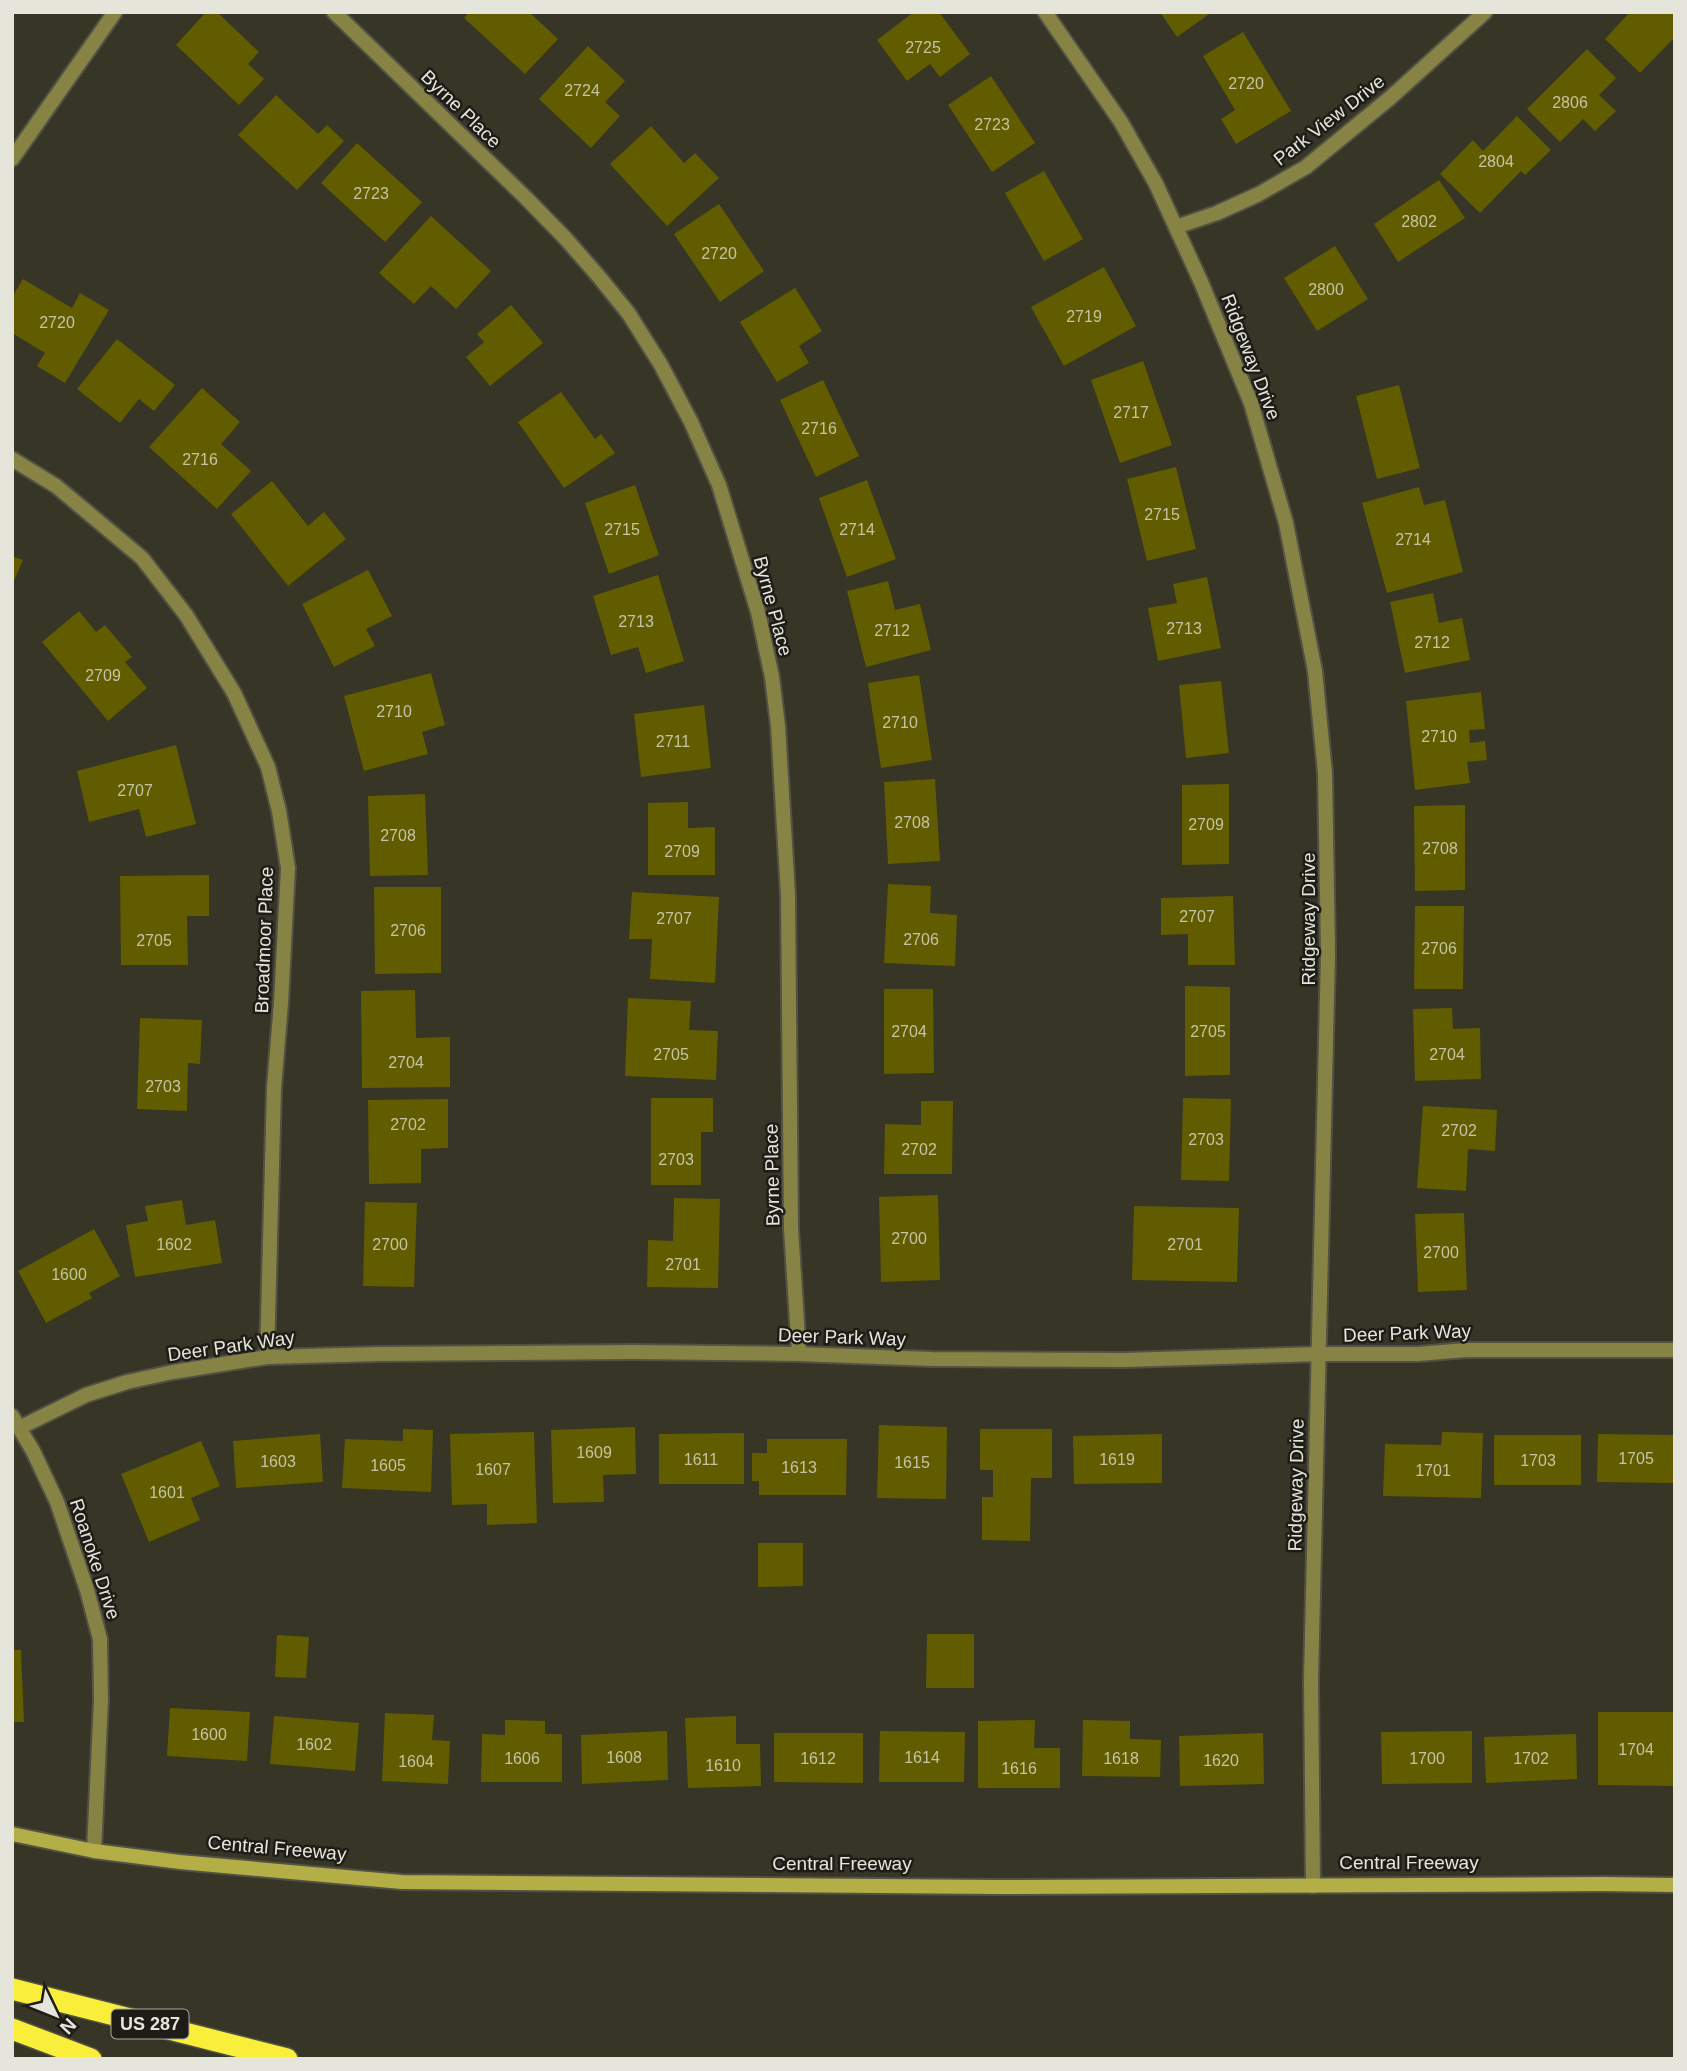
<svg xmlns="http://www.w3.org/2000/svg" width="1687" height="2071" font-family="Arial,sans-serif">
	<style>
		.building { fill: #615c00 }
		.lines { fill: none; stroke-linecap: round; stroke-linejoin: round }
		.street-casing { stroke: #525143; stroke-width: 18 }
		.secondary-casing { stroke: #525143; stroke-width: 18 }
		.highway-casing { stroke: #525143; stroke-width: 24 }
		.street { stroke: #868345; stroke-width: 14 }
		.secondary { stroke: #b4ae46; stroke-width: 14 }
		.highway { stroke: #f9ee39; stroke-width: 21 }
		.labels { text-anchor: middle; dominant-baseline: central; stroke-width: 5; stroke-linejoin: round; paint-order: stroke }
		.number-label { font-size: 16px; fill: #c5c3a5 }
		.shield { fill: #1d1c16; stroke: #aaa9a1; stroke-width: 2 }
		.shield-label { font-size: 18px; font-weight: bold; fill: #e6e5dc }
		.street-label { font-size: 19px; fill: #e6e5dc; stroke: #1d1c16 }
	</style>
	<rect width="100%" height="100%" fill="#363526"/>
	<path class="building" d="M206,12H217L259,52L248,64L264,79L239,105L176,45Z
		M469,12H529L558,39L525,74L464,18Z
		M914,12H939L970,54L940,77L930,64L907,81L877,40Z
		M1160,12H1212L1177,37Z
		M1630,12H1675V37L1640,73L1605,39Z
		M1243,32L1291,111L1236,144L1221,119L1235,110L1203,56Z
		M588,46L625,81L605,102L620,116L591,148L539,99Z
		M1587,49L1616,78L1599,95L1616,111L1595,131L1583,119L1560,142L1527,109Z
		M991,76L1035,143L992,172L948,105Z
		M276,95L318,134L327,125L344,141L297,190L238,135Z
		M1517,116L1551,150L1525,175L1521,171L1480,213L1440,174L1473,140L1483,151Z
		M651,126L684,163L695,153L719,178L667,226L610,164Z
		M357,143L422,202L385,242L321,183Z
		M1044,171L1083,239L1044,261L1005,193Z
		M1439,180L1465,218L1398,262L1374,224Z
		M719,204L764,271L720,302L674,234Z
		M431,216L491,271L456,309L431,286L414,304L379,273Z
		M1335,246L1368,299L1317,331L1284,278Z
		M1104,267L1136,326L1064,366L1031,307Z
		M23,279L72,308L80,293L109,310L65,383L37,366L45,353L12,333V297Z
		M795,288L822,331L799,346L809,363L777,382L740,322Z
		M511,305L543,343L490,386L466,357L484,342L477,334Z
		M117,339L175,385L154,411L139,399L120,423L77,389Z
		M1143,361L1172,445L1120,463L1091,380Z
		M823,380L859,456L816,477L780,400Z
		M1399,385L1420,468L1377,479L1356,396Z
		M202,388L240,422L221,444L251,471L217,509L149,447Z
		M561,392L595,439L601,434L615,453L564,488L518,422Z
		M1176,467L1196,549L1147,561L1127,479Z
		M867,480L896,559L847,577L819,498Z
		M272,481L308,526L324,512L346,539L288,586L231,514Z
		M635,485L659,555L609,574L585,503Z
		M1419,487L1424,505L1445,500L1463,572L1387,593L1362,503Z
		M12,556L23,560L12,585Z
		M368,570L392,616L366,629L375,646L334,667L302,604Z
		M658,575L684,661L646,673L638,647L611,655L593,596Z
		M1207,577L1221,648L1158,661L1148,608L1177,603L1173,584Z
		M888,581L895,610L920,604L931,650L866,667L847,591Z
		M1433,593L1439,623L1462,618L1470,660L1405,673L1390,602Z
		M79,611L96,632L105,625L132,657L125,662L147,688L108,721L42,642Z
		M431,673L445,725L422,732L428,754L364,771L344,696Z
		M919,675L932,760L881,768L868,683Z
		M1221,681L1229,753L1186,758L1179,685Z
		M1481,692L1485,729L1469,730L1470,743L1485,741L1487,760L1467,762L1470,783L1415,790L1406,701Z
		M704,705L711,768L641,777L634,714Z
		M176,745L196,824L146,837L139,809L89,822L77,771Z
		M935,779L940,861L888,864L884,782Z
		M1229,784V864L1182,865V785Z
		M425,794L428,875L370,876L368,796Z
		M688,802V828L715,827V875H648V803Z
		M1465,805V890L1415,891L1414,806Z
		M209,875V916H187L188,965H121L120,876Z
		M888,884L931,886L930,913L957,915L955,966L884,963Z
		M374,887H441V973L375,974Z
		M632,892L719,897L715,983L650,979L652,939H629Z
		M1233,896L1235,965H1188V934L1161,935V898Z
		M1415,906H1464L1463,989H1414Z
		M1185,986L1230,987V1075L1185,1076Z
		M884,989H933L934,1073L884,1074Z
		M415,990L416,1038L450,1037V1087L362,1088L361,991Z
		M628,998L691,1001L689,1030L718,1031L716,1080L625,1076Z
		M1452,1008L1453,1029L1480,1028L1481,1079L1415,1081L1413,1009Z
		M140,1018L202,1020L200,1064L188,1063L187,1111L137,1109Z
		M651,1098H713V1132H701V1185H651Z
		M1183,1098L1231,1099L1229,1181L1181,1180Z
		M448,1099V1148L421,1149V1183L369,1184L368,1100Z
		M921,1101H953L952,1174H884L885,1124L921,1125Z
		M1423,1106L1497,1110L1495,1151L1468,1149L1466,1191L1417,1188Z
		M938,1195L940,1280L881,1282L879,1197Z
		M674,1198L720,1199L718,1288L647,1287L648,1240L673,1241Z
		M182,1200L186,1225L215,1220L222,1263L135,1277L126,1225L148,1221L145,1206Z
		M365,1202L417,1203L414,1287L363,1286Z
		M1134,1206L1239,1208L1237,1282L1132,1280Z
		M1464,1213L1467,1290L1418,1292L1415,1214Z
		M94,1229L120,1276L89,1293L92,1298L46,1323L18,1271Z
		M879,1425L947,1427L946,1499L877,1498Z
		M635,1427L636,1474L603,1475L604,1502L553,1503L551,1430Z
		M403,1429L433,1430L431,1492L342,1488L345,1439L403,1441Z
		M980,1429H1052V1478H1031L1030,1541L982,1540V1497H993V1470H980Z
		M534,1432L537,1523L487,1525V1504L452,1505L450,1434Z
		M1442,1432L1483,1433L1481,1498L1383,1496L1385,1444L1441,1445Z
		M744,1433V1484H659V1434Z
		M320,1434L323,1482L236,1488L233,1441Z
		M1162,1434V1483L1074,1484L1073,1436Z
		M1598,1434L1675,1435V1483L1597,1482Z
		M1494,1435H1581V1485H1494Z
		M767,1439H847L846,1495H759V1481H752V1453H767Z
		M201,1441L220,1486L191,1498L200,1520L149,1542L121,1474Z
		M758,1543H803V1586L758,1587Z
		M927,1634H974V1688H926Z
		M277,1635L309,1637L306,1678L275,1677Z
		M12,1650H21L24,1722H12Z
		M170,1708L250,1712L247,1761L167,1756Z
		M1598,1712H1675V1786L1598,1785Z
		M385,1713L434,1715L432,1740L450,1741L448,1784L382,1781Z
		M274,1716L359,1723L355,1771L270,1764Z
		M736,1716V1744H760L761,1786L688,1788L685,1718Z
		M505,1720L545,1721V1734H562V1782H481L482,1734L505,1735Z
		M1035,1720L1034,1748H1060V1788H978V1721Z
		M1083,1720L1130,1721V1739L1161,1740L1160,1777L1082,1776Z
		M667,1731L668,1780L582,1784L581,1735Z
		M880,1731L965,1732L964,1782H879Z
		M1472,1731V1783L1382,1784L1381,1732Z
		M774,1733H863V1783L774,1782Z
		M1263,1733L1264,1784L1180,1786L1179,1736Z
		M1576,1734L1577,1779L1486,1783L1484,1737Z"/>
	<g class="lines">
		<g class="street-casing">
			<path id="street" d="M334,12L526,198L566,239L600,278L629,314L661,365L691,422L719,485L758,612L772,677L778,726L788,895L791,1228L799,1354
				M1045,12L1121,122L1156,184L1201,282L1251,403L1286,523L1315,671L1325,773L1328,953L1311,1680L1313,1886
				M12,159L115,12
				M1176,227L1217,213L1259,194L1306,167L1390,98L1485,12
				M12,459L56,486L142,558L186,615L234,693L268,767L279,811L288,868L281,1003L274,1088L267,1357
				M12,1416L33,1451L57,1502L87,1590L100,1639L101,1700L94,1851
				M19,1428L86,1395L127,1382L173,1372L267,1357L379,1354L634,1352L799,1354L931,1359L1124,1360L1319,1354H1418L1466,1350H1675"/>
		</g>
		<g class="secondary-casing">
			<path id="secondary" d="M12,1834L94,1851L180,1862L402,1882L996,1887L1603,1884L1675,1885"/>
		</g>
		<g class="highway-casing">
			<path id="highway" d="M12,1989L287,2059
				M12,2029L91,2059"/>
		</g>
		<use href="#street" class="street"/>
		<use href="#secondary" class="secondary"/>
		<use href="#highway" class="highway"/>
	</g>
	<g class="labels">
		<g class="number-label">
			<text x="923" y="47">2725</text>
			<text x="1246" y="83">2720</text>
			<text x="582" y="90">2724</text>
			<text x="1570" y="102">2806</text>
			<text x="992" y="124">2723</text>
			<text x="1496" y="161">2804</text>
			<text x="371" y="193">2723</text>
			<text x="1419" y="221">2802</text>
			<text x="719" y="253">2720</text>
			<text x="1326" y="289">2800</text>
			<text x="1084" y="316">2719</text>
			<text x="57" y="322">2720</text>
			<text x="1131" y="412">2717</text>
			<text x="819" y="428">2716</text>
			<text x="200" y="459">2716</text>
			<text x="1162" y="514">2715</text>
			<text x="622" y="529">2715</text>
			<text x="857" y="529">2714</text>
			<text x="1413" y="539">2714</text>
			<text x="636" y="621">2713</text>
			<text x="1184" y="628">2713</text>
			<text x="892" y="630">2712</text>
			<text x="1432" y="642">2712</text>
			<text x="103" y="675">2709</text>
			<text x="394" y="711">2710</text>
			<text x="900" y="722">2710</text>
			<text x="1439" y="736">2710</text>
			<text x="673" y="741">2711</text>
			<text x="135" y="790">2707</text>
			<text x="912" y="822">2708</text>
			<text x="1206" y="824">2709</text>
			<text x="398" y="835">2708</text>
			<text x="1440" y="848">2708</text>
			<text x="682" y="851">2709</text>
			<text x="1197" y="916">2707</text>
			<text x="674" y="918">2707</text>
			<text x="408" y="930">2706</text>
			<text x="921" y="939">2706</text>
			<text x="154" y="940">2705</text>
			<text x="1439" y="948">2706</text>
			<text x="909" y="1031">2704</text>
			<text x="1208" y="1031">2705</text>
			<text x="671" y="1054">2705</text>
			<text x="1447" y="1054">2704</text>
			<text x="406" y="1062">2704</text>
			<text x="163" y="1086">2703</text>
			<text x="408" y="1124">2702</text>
			<text x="1459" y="1130">2702</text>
			<text x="1206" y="1139">2703</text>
			<text x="919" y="1149">2702</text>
			<text x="676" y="1159">2703</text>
			<text x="909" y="1238">2700</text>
			<text x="174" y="1244">1602</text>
			<text x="390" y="1244">2700</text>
			<text x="1185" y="1244">2701</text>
			<text x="1441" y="1252">2700</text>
			<text x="683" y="1264">2701</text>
			<text x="69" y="1274">1600</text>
			<text x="594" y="1452">1609</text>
			<text x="1636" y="1458">1705</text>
			<text x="701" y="1459">1611</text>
			<text x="1117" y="1459">1619</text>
			<text x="1538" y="1460">1703</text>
			<text x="278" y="1461">1603</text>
			<text x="912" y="1462">1615</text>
			<text x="388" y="1465">1605</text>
			<text x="799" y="1467">1613</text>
			<text x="493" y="1469">1607</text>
			<text x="1433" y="1470">1701</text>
			<text x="167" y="1492">1601</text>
			<text x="209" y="1734">1600</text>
			<text x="314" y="1744">1602</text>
			<text x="1636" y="1749">1704</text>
			<text x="624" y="1757">1608</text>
			<text x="922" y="1757">1614</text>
			<text x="522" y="1758">1606</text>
			<text x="818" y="1758">1612</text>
			<text x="1121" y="1758">1618</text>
			<text x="1427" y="1758">1700</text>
			<text x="1531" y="1758">1702</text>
			<text x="1221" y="1760">1620</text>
			<text x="416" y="1761">1604</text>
			<text x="723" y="1765">1610</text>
			<text x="1019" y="1768">1616</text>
		</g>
		<rect class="shield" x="111.5" y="2009.5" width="77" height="29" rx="5"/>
		<g class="shield-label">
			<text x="150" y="2024">US 287</text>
		</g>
		<g class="street-label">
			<text transform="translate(461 109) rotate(44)">Byrne Place</text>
			<text transform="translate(1329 120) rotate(-38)">Park View Drive</text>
			<text transform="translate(1251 357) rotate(69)">Ridgeway Drive</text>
			<text transform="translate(773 606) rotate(75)">Byrne Place</text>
			<text transform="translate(1308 919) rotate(-90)">Ridgeway Drive</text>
			<text transform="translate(264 940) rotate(-88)">Broadmoor Place</text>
			<text transform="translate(772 1175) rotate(-91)">Byrne Place</text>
			<text transform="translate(1407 1333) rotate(-2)">Deer Park Way</text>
			<text transform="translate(842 1337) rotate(2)">Deer Park Way</text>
			<text transform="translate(231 1346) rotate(-8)">Deer Park Way</text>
			<text transform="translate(1296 1485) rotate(-89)">Ridgeway Drive</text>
			<text transform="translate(95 1559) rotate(72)">Roanoke Drive</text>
			<text transform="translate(277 1848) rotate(5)">Central Freeway</text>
			<text x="1409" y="1862">Central Freeway</text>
			<text x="842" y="1863">Central Freeway</text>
		</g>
	</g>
	<rect width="1687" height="2071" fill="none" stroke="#e6e5dc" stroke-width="28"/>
	<g transform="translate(56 2015) rotate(133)" stroke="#1d1c16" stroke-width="5" paint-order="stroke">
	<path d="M0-5L12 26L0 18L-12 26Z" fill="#e6e5dc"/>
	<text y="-10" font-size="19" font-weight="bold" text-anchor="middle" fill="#e6e5dc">N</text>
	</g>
</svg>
